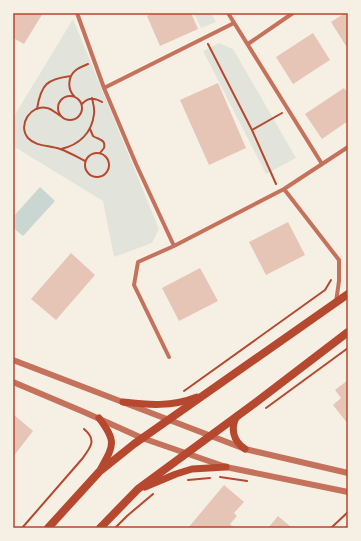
<svg xmlns="http://www.w3.org/2000/svg" width="361" height="541" font-family="'Alegreya Sans',sans-serif">
	<style>
		.green { fill: #e2e4dc }
		.water { fill: #c9d6d2 }
		.building { fill: #e6c5b7 }
		.lines { fill: none; stroke-linecap: round; stroke-linejoin: round }
		.path { stroke: #b5482f; stroke-width: 2 }
		.minor { stroke: #c5725c; stroke-width: 4 }
		.tertiary { stroke: #c5725c; stroke-width: 6 }
		.secondary { stroke: #b5482f; stroke-width: 7 }
		.primary { stroke: #b5482f; stroke-width: 8 }
		.neatline { fill: none; stroke: #b5482f; stroke-width: 1.5 }
	</style>
	<rect width="100%" height="100%" fill="#f6efe4"/>
	<path class="green" d="M194,13H211L216,22L201,28Z
		M73,19L159,229L152,243L114,257L103,201L13,146V118Z
		M219,43L233,49L296,158L266,174L203,51Z"/>
	<path class="water" d="M40,187L55,201L23,236L13,228V217Z"/>
	<path class="building" d="M13,13H43L24,44L13,38Z
		M153,13H191L198,29L160,46L147,16Z
		M345,13H348V45L346,46L331,22Z
		M313,33L330,60L293,84L276,57Z
		M218,83L246,148L209,165L180,100Z
		M344,88L348,94V121L322,139L305,114Z
		M288,222L305,255L266,275L249,242Z
		M71,253L95,275L56,320L31,299Z
		M200,268L218,301L179,321L162,288Z
		M348,380V424L333,405L341,398L335,390Z
		M13,414L33,431L13,457Z
		M224,485L244,502L234,513L237,516L230,524L234,528H188Z
		M278,516L292,528H268Z"/>
	<g class="lines">
		<path class="path" d="M208,44L252,130L276,184
			M58 108a12 12 0 1 1 24 0a12 12 0 1 1-24 0Z
			M74,96C67,89 68,76 76,70C80,67 84,66 88,64
			M82,104C87,98 94,97 102,102
			M37,109C41,84 47,79 71,76
			M61,116C57,114 52,109 47,108C31,104 17,125 28,138C36,147 50,145 60,149C69,152 77,157 85,161
			M90,129L93,136C99,140 106,139 104,148L100,153
			M252,130L282,113
			M61,149C79,145 92,133 94,114C95,109 93,103 92,98
			M85 165a12 12 0 1 1 24 0a12 12 0 1 1-24 0Z
			M184,391L325,290L331,280
			M266,408L348,348
			M220,477L247,481
			M188,480L210,478
			M22,528L82,459C91,447 97,440 84,429
			M115,528L127,516L153,494
			M331,528L348,512"/>
		<path class="minor" d="M77,13L104,88L136,164L174,246
			M228,13L322,164
			M248,44L293,13
			M104,88L234,23
			M284,189L339,260V281L336,302
			M169,357L134,285L138,262L174,246L284,189L348,147
			M347,528L348,527"/>
		<path class="tertiary" d="M13,360L245,449L348,473
			M13,382L84,412L142,438L226,467L348,492"/>
		<path class="secondary" d="M123,402C148,405 172,407 197,397
			M237,416C230,428 233,441 245,449
			M99,418C117,442 114,445 100,470
			M145,487L176,474L192,469L226,467"/>
		<path class="primary" d="M48,528L99,472L134,444L348,294
			M100,528L138,489L255,403L348,332"/>
	</g>
	<rect width="361" height="541" fill="none" stroke="#f6efe4" stroke-width="28"/>
	<rect x="14" y="14" width="333" height="513" class="neatline"/>
</svg>
